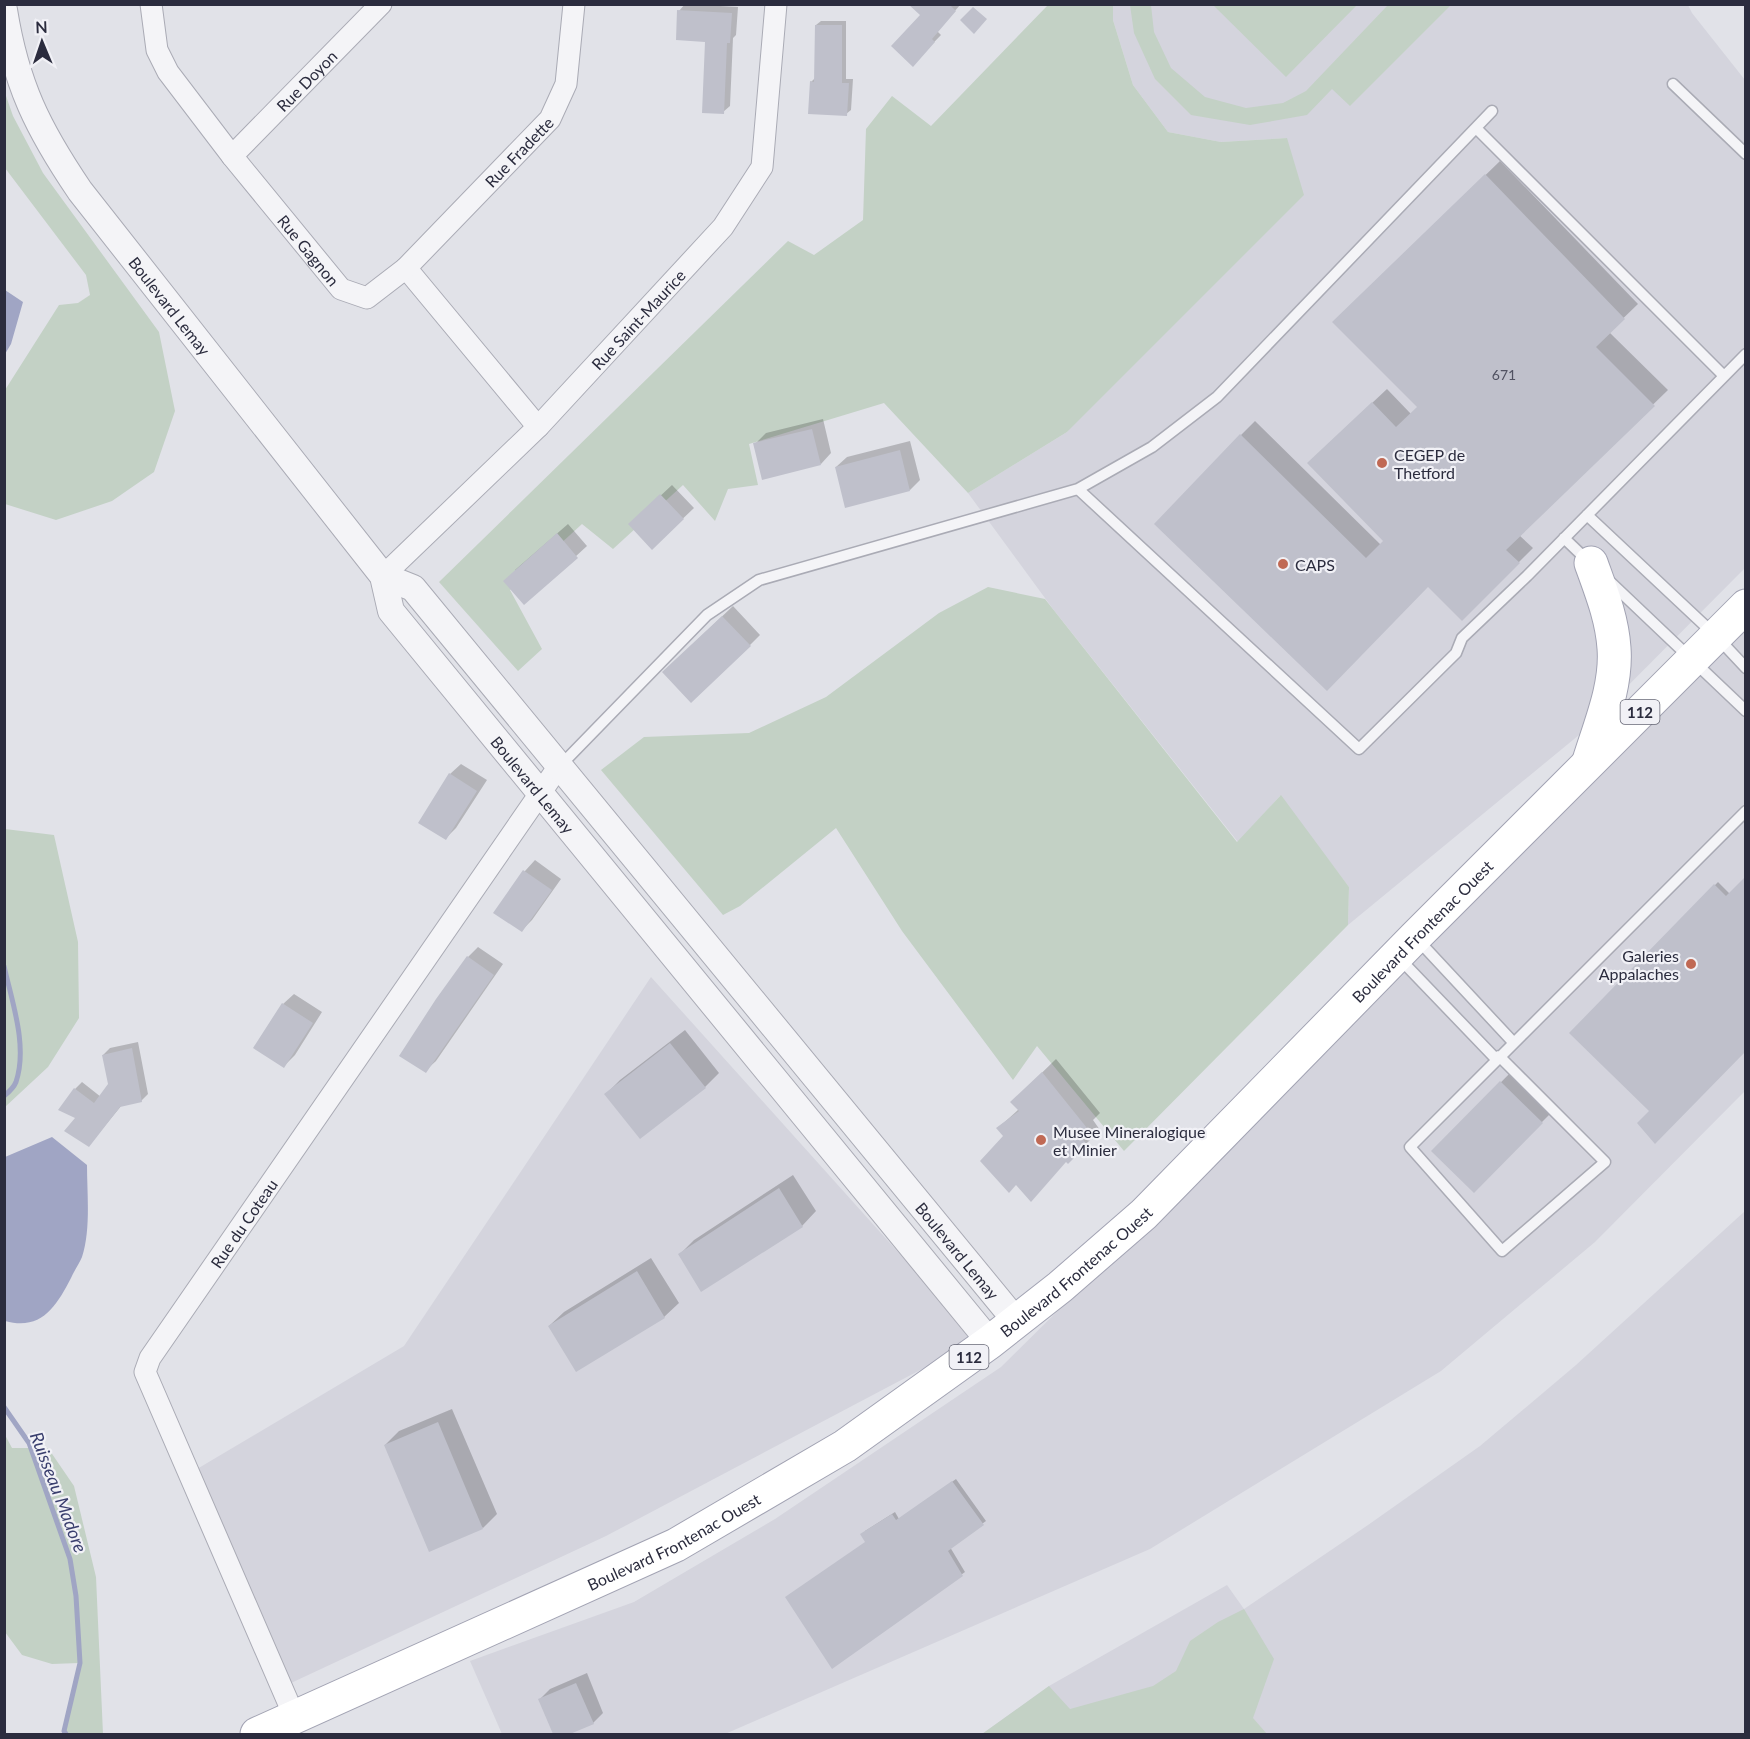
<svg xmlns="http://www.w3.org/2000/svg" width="1750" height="1739" font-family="Lato,sans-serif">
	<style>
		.built { fill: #d4d4dd }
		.green { fill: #c3d1c5 }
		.water { fill: #a0a5c4 }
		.shadow { fill: #0003 }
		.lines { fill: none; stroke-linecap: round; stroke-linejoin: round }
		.stream { stroke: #a0a5c4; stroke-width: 5 }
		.building { fill: #bfc0cb }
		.service-casing { stroke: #aaabb5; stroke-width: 13 }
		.minor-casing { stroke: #aaabb5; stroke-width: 23 }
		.tertiary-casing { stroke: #aaabb5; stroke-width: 28 }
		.primary-casing { stroke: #a2a3b3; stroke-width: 35 }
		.service { stroke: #f4f4f7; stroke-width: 10 }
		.minor { stroke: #f4f4f7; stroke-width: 21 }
		.tertiary { stroke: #f4f4f7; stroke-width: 26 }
		.primary { stroke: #fff; stroke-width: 33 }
		.poi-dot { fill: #c06954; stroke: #f1f1f6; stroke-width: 2 }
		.labels { text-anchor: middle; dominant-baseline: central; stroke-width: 4.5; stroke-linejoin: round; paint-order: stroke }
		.number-label { font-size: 14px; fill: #505161 }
		.shield { fill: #f1f1f6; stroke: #666775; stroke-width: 1.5 }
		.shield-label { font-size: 15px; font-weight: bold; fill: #2b2c3e }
		.street-label { font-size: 16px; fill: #2b2c3e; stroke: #f1f1f6 }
		.poi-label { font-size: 16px; fill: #2b2c3e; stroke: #f1f1f6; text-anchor: start }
		.water-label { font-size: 18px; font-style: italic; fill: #3a3f6e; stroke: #f1f1f6 }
	</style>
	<rect width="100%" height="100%" fill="#e1e2e8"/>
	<path class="built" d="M1113,5H1688L1692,13L1745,80V568L1579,735L1348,925L1349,887L1280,796L1238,842L1053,609L968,493L1067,432L1287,138L1221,142L1168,132L1133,85L1113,20Z
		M1745,631V1091L1595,1242L1441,1371L1150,1549L725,1734H502L470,1661L634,1602L775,1519L1001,1367Z
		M651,977L977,1340L606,1536L291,1683L197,1469L404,1346Z
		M1745,1211V1734H982L1049,1686L1227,1585L1244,1609L1368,1525L1480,1446L1576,1365Z"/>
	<path class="green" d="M1048,5H1113V20L1133,85L1168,132L1221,142L1287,138L1304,195L1067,432L968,493L884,403L749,444L758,485L728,489L715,521L683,485L613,549L582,524L510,590L542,649L518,671L439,582L788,241L814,255L863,220L866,129L892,96L931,126Z
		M1130,5H1151L1154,32L1171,68L1205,97L1246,108L1283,103L1306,91L1388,5H1451L1350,106L1332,89L1307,115L1250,125L1191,115L1155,79L1134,33Z
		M1213,5H1357L1286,77Z
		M5,93L13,116L43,173L159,332L175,411L154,472L112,501L56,520L5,504V390L59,305L78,303L90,295L86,275L5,168Z
		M988,587L1045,599L1237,842L1281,795L1349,887L1348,925L1124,1151L1037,1046L1013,1080L902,931L836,828L740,906L723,915L601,770L644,737L749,733L826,697L939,613Z
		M5,829L54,835L78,942L79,1018L48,1067L5,1107Z
		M4,1433L12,1448H48L74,1486L96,1577L103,1734H66L64,1731L79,1663L52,1664L22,1655L5,1632Z
		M1244,1609L1274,1659L1253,1718L1267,1734H982L1049,1686L1070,1709L1153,1686L1176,1671L1190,1641L1218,1622Z"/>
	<path class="water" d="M5,290L23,302L11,344L5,354Z
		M52,1137L87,1165C87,1193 91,1230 82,1257C79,1264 74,1271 71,1278C56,1307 41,1331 5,1321V1157Z"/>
	<path class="shadow" d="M685,4L738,7L736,35L733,38L730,106L723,112L707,40L679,11Z
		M923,4H961L937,31L941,35L913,64Z
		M821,21H846V79H853L851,110L846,114L811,82L816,77V25Z
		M1500,161L1638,304L1609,332L1668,390L1519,535L1533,548L1462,619L1429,585L1327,689L1241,435L1255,421L1381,545L1385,541L1323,449L1387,389L1411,414L1419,406L1334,322Z
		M823,419L831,453L821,464L755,444L766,433Z
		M910,441L920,480L910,490L836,467L847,457Z
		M672,485L694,508L652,548L641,514Z
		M568,524L587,546L525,603L515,570Z
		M733,606L760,635L750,645L674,662Z
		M461,764L487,780L456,828L446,838L450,774Z
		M535,860L561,879L532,920L522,930L496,912L525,871Z
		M1718,882L1730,894L1651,1111L1571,1033Z
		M478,947L503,964L436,1061L425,1071L468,957Z
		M294,994L322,1012L295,1055L284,1066L283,1004Z
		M685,1030L719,1073L705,1087L606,1094L620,1080Z
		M138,1042L148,1094L141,1101L122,1105L89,1145L77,1118L75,1089L82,1082L101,1097L110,1084L103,1055L110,1048Z
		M1056,1059L1100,1113L1093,1120L1100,1130L1068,1162L1005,1136L998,1128L1019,1109L1012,1102Z
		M1515,1068L1556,1108L1474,1190L1433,1151Z
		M793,1175L816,1211L802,1226L680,1254L694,1240Z
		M651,1258L679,1303L664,1317L577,1370L549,1326L564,1312Z
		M452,1409L497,1514L483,1528L385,1445L399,1431Z
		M956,1479L986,1521L950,1547L965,1572L833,1667L866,1541L865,1531L895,1512L899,1519Z
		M587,1673L603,1713L593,1723L566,1734H555L540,1699L550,1689Z"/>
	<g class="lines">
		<path class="stream" d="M4,966C12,1002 28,1046 16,1082C14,1087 9,1092 4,1096
			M4,1407L29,1443L70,1559L76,1596L80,1663L64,1731L66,1734"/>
	</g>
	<path class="building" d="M908,4H949L956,11L932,39L935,42L913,67L891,46L920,15Z
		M973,7L987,19L974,34L960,20Z
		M677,10L732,13L730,43H727L724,114L702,113L705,42L676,40Z
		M815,25H842V83H849L847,116L808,114L810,81L814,82Z
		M1485,174L1625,319L1596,347L1655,406L1506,550L1520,563L1462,621L1428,587L1327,691L1154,524L1240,434L1366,558L1383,541L1307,463L1372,402L1396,427L1417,407L1332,322Z
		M812,429L821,465L762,480L753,443Z
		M900,450L910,491L845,508L835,467Z
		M660,494L684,519L652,550L628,524Z
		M557,533L578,558L524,605L503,581Z
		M722,616L751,646L691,703L662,672Z
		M449,773L477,791L446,840L418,823Z
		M523,870L552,890L522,932L493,913Z
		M1746,876V1051L1655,1144L1637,1123L1649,1111L1569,1033L1714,884L1726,896Z
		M467,956L494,975L426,1073L399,1056L436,999Z
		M282,1003L313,1023L284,1068L253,1048Z
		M670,1043L706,1088L640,1139L604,1094Z
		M132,1048L142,1102L120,1107L89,1147L64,1131L75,1118L58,1110L74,1088L94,1103L108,1084L102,1055Z
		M1042,1072L1087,1128L1079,1134L1087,1145L1068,1164L1066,1162L1031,1202L1016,1185L1009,1193L980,1161L1003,1136L996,1128L1019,1111L1010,1102Z
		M1500,1081L1543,1123L1474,1193L1431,1151Z
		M779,1188L803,1227L701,1292L678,1254Z
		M637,1271L665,1318L576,1372L548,1326Z
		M438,1422L483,1529L429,1552L384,1445Z
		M952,1481L984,1525L948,1551L963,1576L832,1669L785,1597L865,1542L860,1534L892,1514L896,1520Z
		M576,1683L594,1724L570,1734H553L538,1699Z"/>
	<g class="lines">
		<g class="service-casing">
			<path id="service" d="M1673,84L1746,154
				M1476,128L1724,376
				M1078,489L1359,749L1456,653L1462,638L1527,576L1746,354
				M1587,515L1716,636L1746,668
				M1564,538L1589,562
				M1607,579L1746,711
				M560,766L707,615L759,580L1078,489L1152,447L1217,397L1492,111
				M1417,939L1513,1042
				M1399,958L1496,1059
				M1499,1056L1605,1162L1502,1251L1410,1147L1746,811"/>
		</g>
		<g class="minor-casing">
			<g id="minor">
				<path id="s1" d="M151,4L157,50L168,72L232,156L341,289L367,298L406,268L538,427"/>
				<path id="s2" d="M232,156L381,4"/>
				<path id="s3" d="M406,268L550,119L566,84L574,4"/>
				<path id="s4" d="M383,576L538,427L723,227L762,167L776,4"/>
				<path id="s5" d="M295,1718L145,1372L150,1358L559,766"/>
			</g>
		</g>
		<g class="tertiary-casing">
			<g id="tertiary">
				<path id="s6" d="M4,10C16,85 38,129 80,191L383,576L391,611L990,1342"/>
				<path id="s7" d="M383,576L413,588L1016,1321"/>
			</g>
		</g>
		<g class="primary-casing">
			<g id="primary">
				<path d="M1589,761C1600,725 1617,686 1614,648C1612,618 1601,591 1591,563"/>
				<path id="s8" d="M257,1734L676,1545L845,1446L990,1342L1060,1287L1144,1214L1415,937L1746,606"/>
			</g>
		</g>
		<use href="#service" class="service"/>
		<use href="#minor" class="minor"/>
		<use href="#tertiary" class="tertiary"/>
		<use href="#primary" class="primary"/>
	</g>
	<g class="poi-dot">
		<circle cx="1382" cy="463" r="6"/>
		<circle cx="1283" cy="564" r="6"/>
		<circle cx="1691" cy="964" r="6"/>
		<circle cx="1041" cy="1140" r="6"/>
	</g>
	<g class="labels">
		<g class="number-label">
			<text x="1504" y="374">671</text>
		</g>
		<g class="shield">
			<rect x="1620.5" y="700" width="39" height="24" rx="4.5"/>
			<rect x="949.5" y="1345" width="39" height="24" rx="4.5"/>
		</g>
		<g class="shield-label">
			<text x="1640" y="712">112</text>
			<text x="969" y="1357">112</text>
		</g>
		<g class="street-label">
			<text stroke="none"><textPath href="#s2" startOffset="106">Rue Doyon</textPath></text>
			<text stroke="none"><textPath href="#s3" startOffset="162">Rue Fradette</textPath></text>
			<text stroke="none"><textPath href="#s1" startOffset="298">Rue Gagnon</textPath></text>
			<text stroke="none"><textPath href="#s6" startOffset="344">Boulevard Lemay</textPath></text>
			<text stroke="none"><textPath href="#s4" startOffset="362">Rue Saint-Maurice</textPath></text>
			<text stroke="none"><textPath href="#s6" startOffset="948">Boulevard Lemay</textPath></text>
			<text stroke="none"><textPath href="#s8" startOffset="1431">Boulevard Frontenac Ouest</textPath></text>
			<text stroke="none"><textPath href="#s5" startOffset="556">Rue du Coteau</textPath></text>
			<text stroke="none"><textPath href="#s7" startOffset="890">Boulevard Lemay</textPath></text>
			<text stroke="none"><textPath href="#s8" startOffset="945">Boulevard Frontenac Ouest</textPath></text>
			<text stroke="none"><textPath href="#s8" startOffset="459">Boulevard Frontenac Ouest</textPath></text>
		</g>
		<g class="poi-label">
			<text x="1394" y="454">CEGEP de<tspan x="1394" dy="18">Thetford</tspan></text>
			<text x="1295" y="564">CAPS</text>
			<text x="1679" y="955" text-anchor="end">Galeries<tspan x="1679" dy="18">Appalaches</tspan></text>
			<text x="1053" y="1131">Musee Mineralogique<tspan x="1053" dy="18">et Minier</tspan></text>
		</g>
		<g class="water-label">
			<text transform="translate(59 1492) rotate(69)">Ruisseau Madore</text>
		</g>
	</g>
	<rect width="1750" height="1739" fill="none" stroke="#2b2c3e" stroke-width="12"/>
	<g transform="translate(42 42) rotate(358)" stroke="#f1f1f6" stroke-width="4.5" paint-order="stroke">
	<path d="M0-4.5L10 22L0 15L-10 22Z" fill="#2b2c3e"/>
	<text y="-9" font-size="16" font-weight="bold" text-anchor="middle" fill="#2b2c3e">N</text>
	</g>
</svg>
